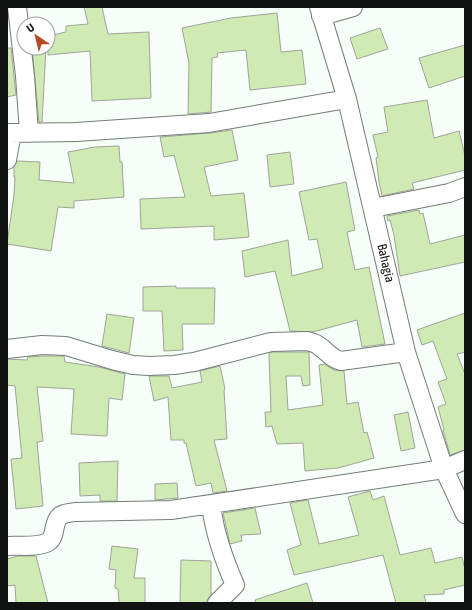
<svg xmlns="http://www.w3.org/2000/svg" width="472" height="610" font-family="'Asap Condensed',sans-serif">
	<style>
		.building { fill: #cfebb3; stroke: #9fa49a }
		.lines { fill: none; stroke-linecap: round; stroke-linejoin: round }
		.minor-casing { stroke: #737d75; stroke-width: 20 }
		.minor { stroke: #fff; stroke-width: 18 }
		.labels { text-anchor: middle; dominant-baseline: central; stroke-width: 3; stroke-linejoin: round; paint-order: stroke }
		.street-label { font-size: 13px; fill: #101311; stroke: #fff }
	</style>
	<rect width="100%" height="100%" fill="#f6fef7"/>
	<path class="building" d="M84,7H102L108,34L149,32L151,98L92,101L90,51L48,55V36L66,32V26L88,24Z
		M277,13L281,52L302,50L306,84L250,90L246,50L217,53L218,57L212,58L211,112L188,114L189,63L182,28L231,18Z
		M380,28L388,49L357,59L350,38Z
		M465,45V76L429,88L419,58Z
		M7,48H11L16,95L7,97Z
		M32,48H46L42,122H39Z
		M427,100L434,138L459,131L465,156V170L412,183L414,189L382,196L379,182L376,158L378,157L373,135L388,132L384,107Z
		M232,130L238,160L204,167L211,196L244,193L249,237L214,240V226L141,229L140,199L185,197L174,155L164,157L160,137L210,133Z
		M119,146L120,162H122L124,197L74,201V208L58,207L51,251L7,244L14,195L15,177H14V167L17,161L40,162L39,180L74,183L68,152L95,147Z
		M290,152L294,184L270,187L267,155Z
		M346,182L355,230L347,232L355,270L369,267L385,344L362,347L357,320L313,332L290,331L275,271L245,277L242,251L288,240L292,276L323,268L317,239L309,240L299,192Z
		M419,210L420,214L423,213L430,244L465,235V262L400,276L394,235L390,220L388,221L387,216Z
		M176,286V288H215L214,324H182L183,350L164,351L162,311H143V287Z
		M465,313V352L457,354L465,374V450L450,455L443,430H444L438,407L446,404L438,382L447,379L433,341L422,345L417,330Z
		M107,314L134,318L129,353L102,346Z
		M272,352H309L310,385L303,386L301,376H286L288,410L323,405L319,365L324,364L334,370L344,371L347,404L358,402L364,433L367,432L374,458L338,468L305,471L303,443L277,444L272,426L266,427L265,412H271L269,354Z
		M42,356H64L65,362L99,367L125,374L122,400L109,398L107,436L71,434L74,389L37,387L43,441L37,442L43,506L16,509L11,459L22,458L15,386L7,385V359L27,360L28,357Z
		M220,366L225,389L224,390L227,439L214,440L227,491L213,493L211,483L196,486L186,443H184V440H171L168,397L154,401L149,376H169L172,388L202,382L200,371Z
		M408,412L415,448L401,451L394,415Z
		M118,461L117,501H100V495L80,496L79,463Z
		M177,483L178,498L155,500V484Z
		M370,491L373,500L384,496L400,555L431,548L435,563L462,557L465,569V585L444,590V594L424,595L426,603H396L383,555L294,575L287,550L301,545L290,503L308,500L319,544L359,535L348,497Z
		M255,508L261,534L241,535L242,541L230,544L223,513Z
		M112,546L138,549L134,578H145V603H119L118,589L115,588L116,570L109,569Z
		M18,556H36L48,603H16L15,585L7,586V559Z
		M181,560L211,561V595L207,600V603H180Z
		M307,583L313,603H256L255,600Z"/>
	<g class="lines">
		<g class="minor-casing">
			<path id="minor" d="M17,7L25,76L29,133
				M319,7L347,99L406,352L444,469L465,514
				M321,16L353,7
				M7,133L76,132L209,123L347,99
				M7,160L12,133
				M373,208L449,193L465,187
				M7,349L42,345L66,346L112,360L133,365L149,366L174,365L194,362L271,342L307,341C311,342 316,343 319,346C327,351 331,359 341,361L406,352
				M211,504C214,532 224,560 235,585L217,603
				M7,546C19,545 37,548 48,542C57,536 52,523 60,516C64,513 70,513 75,512L171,510L444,469L465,460"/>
		</g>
		<use href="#minor" class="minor"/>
	</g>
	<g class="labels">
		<g class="street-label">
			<text transform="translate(386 263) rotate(77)">Bahagia</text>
		</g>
	</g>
	<rect width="472" height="610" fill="none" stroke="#101311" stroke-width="16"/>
	<g transform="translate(36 36) rotate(325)"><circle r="19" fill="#ffffff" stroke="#9fa1a0"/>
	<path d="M0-3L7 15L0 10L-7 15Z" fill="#b24b26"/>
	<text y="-6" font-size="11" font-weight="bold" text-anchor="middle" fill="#101311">U</text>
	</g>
</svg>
